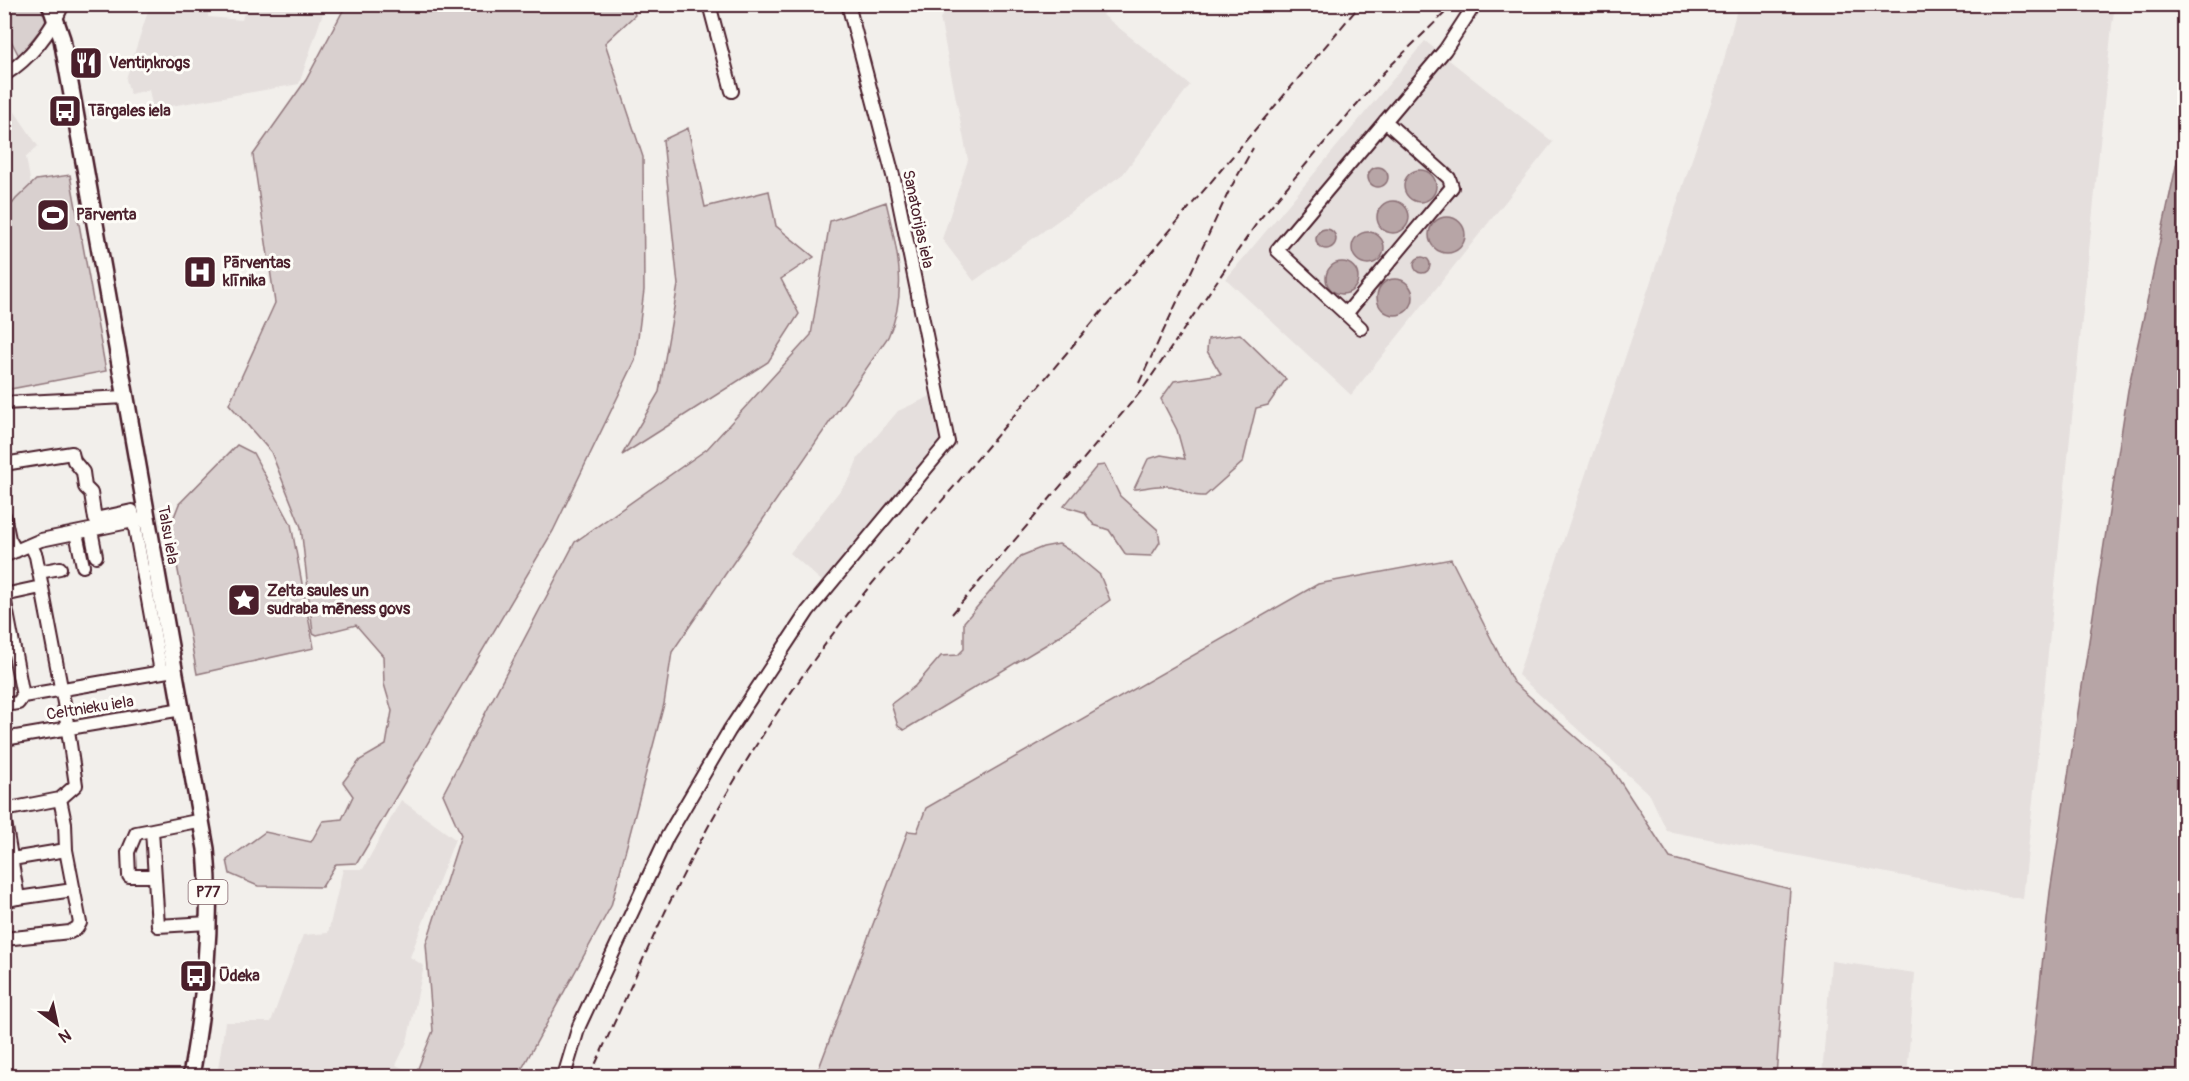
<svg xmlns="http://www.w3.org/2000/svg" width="2189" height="1081" font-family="Pangolin,sans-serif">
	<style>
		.built { fill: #e5dfdd }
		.green { fill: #d9d0cf; stroke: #92787d; stroke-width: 1.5 }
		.water { fill: #b7a5a6; stroke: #8b6f75; stroke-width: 1.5 }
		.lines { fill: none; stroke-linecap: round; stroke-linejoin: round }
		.minor-casing { stroke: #4a1f2b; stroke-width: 16 }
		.major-casing { stroke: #4a1f2b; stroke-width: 20 }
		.minor { stroke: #fdfcf7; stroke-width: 12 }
		.major { stroke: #fdfcf7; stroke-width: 15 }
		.rail { stroke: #4a1f2b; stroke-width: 2; stroke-dasharray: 9 4.5; stroke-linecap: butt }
		.labels { text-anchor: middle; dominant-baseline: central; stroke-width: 6; stroke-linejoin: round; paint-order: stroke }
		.shield { fill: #fdfcf7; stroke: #806168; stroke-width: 1.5 }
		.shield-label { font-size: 15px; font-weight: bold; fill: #4a1f2b }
		.poi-label { font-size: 16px; font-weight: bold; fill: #4a1f2b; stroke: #fdfcf7; text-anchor: start }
		.street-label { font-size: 16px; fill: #4a1f2b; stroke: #fdfcf7 }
	</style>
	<rect width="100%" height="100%" fill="#f2efeb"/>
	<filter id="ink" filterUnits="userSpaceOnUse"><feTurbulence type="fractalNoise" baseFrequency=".0167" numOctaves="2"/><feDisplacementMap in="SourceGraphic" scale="12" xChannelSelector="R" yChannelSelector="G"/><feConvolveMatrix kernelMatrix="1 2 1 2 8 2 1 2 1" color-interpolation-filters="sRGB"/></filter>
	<g filter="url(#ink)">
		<path class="built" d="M956,4L1111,5L1103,15L1190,85L1123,174L974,281L942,239L968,160L940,18Z
			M150,5L180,13L181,5H209L208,17L242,20L244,13L243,5H328L325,7L299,84L153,109L149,90L130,94L126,79Z
			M1738,5H2115L2112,25L2023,899L1667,831L1650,795L1518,675L1719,79Z
			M1425,41L1553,142L1351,395L1226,279Z
			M5,97L38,146L26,157L31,185L16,199L5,205Z
			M933,395L942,443L825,584L790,553L850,478L858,458L898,411Z
			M401,800L455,839L410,957L424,966L407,1042L396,1065L415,1074L414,1076H217L225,1022H271L303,935L328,933L343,869H363Z
			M1831,961L1915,973L1907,1076H1822Z"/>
		<path class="green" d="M4,5H44L47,17L44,25L19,56L5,29Z
			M346,5H632L635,15L605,43L643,157L644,290L635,361L553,531L357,863L336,864L322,887L258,886L230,874L227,860L265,832L311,842L323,821L342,819L353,796L343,782L360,760L386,745L392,711L384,684L383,656L356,625L317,635L313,633L301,527L271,452L229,404L275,303L253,155L306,80Z
			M688,128L705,207L769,191L776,226L814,257L781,279L799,314L768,362L622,455L659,392L678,285L663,140Z
			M70,175L106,371L5,390V213L16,199L36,180Z
			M886,202C897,248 909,292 888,337L672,652L664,704L611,906L518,1076H415L433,1031L426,944L461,835L443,794L575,542L707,449L811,335L830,221Z
			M1240,334L1286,379L1268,405L1256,408L1243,462L1205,496C1189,496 1191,493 1178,488C1165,483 1147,488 1134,489L1148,459L1161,455L1185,459L1177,430L1161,399L1174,381L1221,374L1207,351L1208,339Z
			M237,445L253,453L291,524L314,648L197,674L170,527L179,504Z
			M1105,465L1120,496L1158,530L1160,542L1151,556L1126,555L1109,530L1094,525L1084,512L1064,506L1097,466Z
			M1059,544L1075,554L1100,575L1110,600L1052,641L904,730L898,726L891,704L915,686L941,656L958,655L964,649V622L1021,556L1043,547Z
			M1451,559L1513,682L1612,769L1670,858L1790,889L1776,1076H816L908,831L917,832L926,808L1318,584Z"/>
		<path class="water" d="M2184,129V1076H2030L2050,892L2128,390Z
			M1368 177a10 10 0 1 1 20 0a10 10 0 1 1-20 0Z
			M1404 186a16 16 0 1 1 32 0a16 16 0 1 1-32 0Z
			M1377 217a16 16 0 1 1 32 0a16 16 0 1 1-32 0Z
			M1429 235a18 18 0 1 1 36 0a18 18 0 1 1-36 0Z
			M1316 239a10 10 0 1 1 20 0a10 10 0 1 1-20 0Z
			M1352 248a16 16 0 1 1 32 0a16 16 0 1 1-32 0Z
			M1414 265a8 8 0 1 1 16 0a8 8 0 1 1-16 0Z
			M1326 278a16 16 0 1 1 32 0a16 16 0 1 1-32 0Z
			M1377 297a18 18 0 1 1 36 0a18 18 0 1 1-36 0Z"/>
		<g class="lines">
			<g class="minor-casing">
				<path id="minor" d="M709,4L732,91
					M4,75C30,59 51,32 63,4
					M1346,314L1452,187L1449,178L1385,121
					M1361,328L1277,250L1445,50L1475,4
					M4,403L126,397
					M4,464L72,453L74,461L83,472L85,487L91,493L95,519L132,511L161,672
					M4,515L9,539L16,551
					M91,530L96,556
					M76,533L83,566
					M4,556L41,540L143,519
					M39,572L60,568
					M4,595L41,587
					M4,597L23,696
					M4,705L18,703L23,696L168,671
					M4,739L182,709
					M4,810L60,799L76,785L64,703L36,556L31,545
					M4,816L18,898L4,901
					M202,820L152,830L158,926L208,923
					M152,830L136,833L128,852L129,876H154
					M12,859L66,850
					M18,898L73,890
					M4,939L70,932L77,928L80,923L66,850L65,823L60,799
					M564,1076L579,1026L667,837L729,731L808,611L948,442L895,183L848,4"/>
			</g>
			<g class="major-casing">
				<path id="major" d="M50,4L62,39L86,173L206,849C213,925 204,1002 191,1076"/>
			</g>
			<use href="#minor" class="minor"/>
			<use href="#major" class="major"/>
			<path class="rail" d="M1139,383L1229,191L1253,148
				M952,614L1142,390L1259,220L1384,72L1454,4
				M590,1076C626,998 660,918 700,842C747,753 803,671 865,592L1361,4"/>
		</g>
	</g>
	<defs>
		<g id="restaurant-square" transform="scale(1.725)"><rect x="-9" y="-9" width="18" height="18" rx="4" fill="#4a1f2b" stroke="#fdfcf7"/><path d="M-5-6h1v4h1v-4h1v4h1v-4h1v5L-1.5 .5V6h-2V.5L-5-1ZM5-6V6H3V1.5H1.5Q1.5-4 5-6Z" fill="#fff"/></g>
		<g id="bus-square" transform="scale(1.725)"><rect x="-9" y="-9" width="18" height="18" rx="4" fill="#4a1f2b" stroke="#fdfcf7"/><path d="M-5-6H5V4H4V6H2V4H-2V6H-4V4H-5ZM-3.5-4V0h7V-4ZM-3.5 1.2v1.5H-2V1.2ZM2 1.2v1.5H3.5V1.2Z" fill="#fff"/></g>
		<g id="stadium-square" transform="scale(1.725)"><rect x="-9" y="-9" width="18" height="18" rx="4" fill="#4a1f2b" stroke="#fdfcf7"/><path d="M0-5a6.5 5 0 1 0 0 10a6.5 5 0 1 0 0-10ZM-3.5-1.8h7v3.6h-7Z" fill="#fff"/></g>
		<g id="hospital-square" transform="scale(1.725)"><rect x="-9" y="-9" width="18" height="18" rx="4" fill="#4a1f2b" stroke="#fdfcf7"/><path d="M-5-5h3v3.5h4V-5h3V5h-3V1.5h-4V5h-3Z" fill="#fff"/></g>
		<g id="sight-square" transform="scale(1.725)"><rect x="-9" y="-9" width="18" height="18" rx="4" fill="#4a1f2b" stroke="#fdfcf7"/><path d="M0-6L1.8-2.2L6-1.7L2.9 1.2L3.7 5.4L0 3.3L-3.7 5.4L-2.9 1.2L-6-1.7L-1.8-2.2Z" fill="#fff"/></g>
	</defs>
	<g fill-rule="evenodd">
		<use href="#restaurant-square" x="86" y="63"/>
		<use href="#bus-square" x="65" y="111"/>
		<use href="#stadium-square" x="53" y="215"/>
		<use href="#hospital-square" x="200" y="272"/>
		<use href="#sight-square" x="244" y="600"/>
		<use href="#bus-square" x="196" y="976"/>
	</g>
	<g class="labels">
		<rect class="shield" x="188.5" y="880" width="39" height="24" rx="4.5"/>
		<g class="shield-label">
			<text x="208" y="892">P77</text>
		</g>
		<g class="poi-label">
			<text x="109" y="63">Ventiņkrogs</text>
			<text x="88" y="111">Tārgales iela</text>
			<text x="76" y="215">Pārventa</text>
			<text x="223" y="263">Pārventas<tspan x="223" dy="18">klīnika</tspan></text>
			<text x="267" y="591">Zelta saules un<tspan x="267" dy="18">sudraba mēness govs</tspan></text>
			<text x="219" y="976">Ūdeka</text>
		</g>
		<g class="street-label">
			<text transform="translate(918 219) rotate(78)">Sanatorijas iela</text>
			<text transform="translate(168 535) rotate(80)">Talsu iela</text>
			<text transform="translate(90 708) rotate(-9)">Celtnieku iela</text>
		</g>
	</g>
	<rect width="2189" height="1081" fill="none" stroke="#fdfcf7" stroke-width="24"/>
	<rect x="12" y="12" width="2165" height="1057" fill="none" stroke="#4a1f2b" stroke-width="2" filter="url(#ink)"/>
	<g transform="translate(57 1024) rotate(147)" stroke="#fdfcf7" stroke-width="4.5" paint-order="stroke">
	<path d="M0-4.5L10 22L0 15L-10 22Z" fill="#4a1f2b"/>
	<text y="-9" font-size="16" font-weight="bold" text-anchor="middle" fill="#4a1f2b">N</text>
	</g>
</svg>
